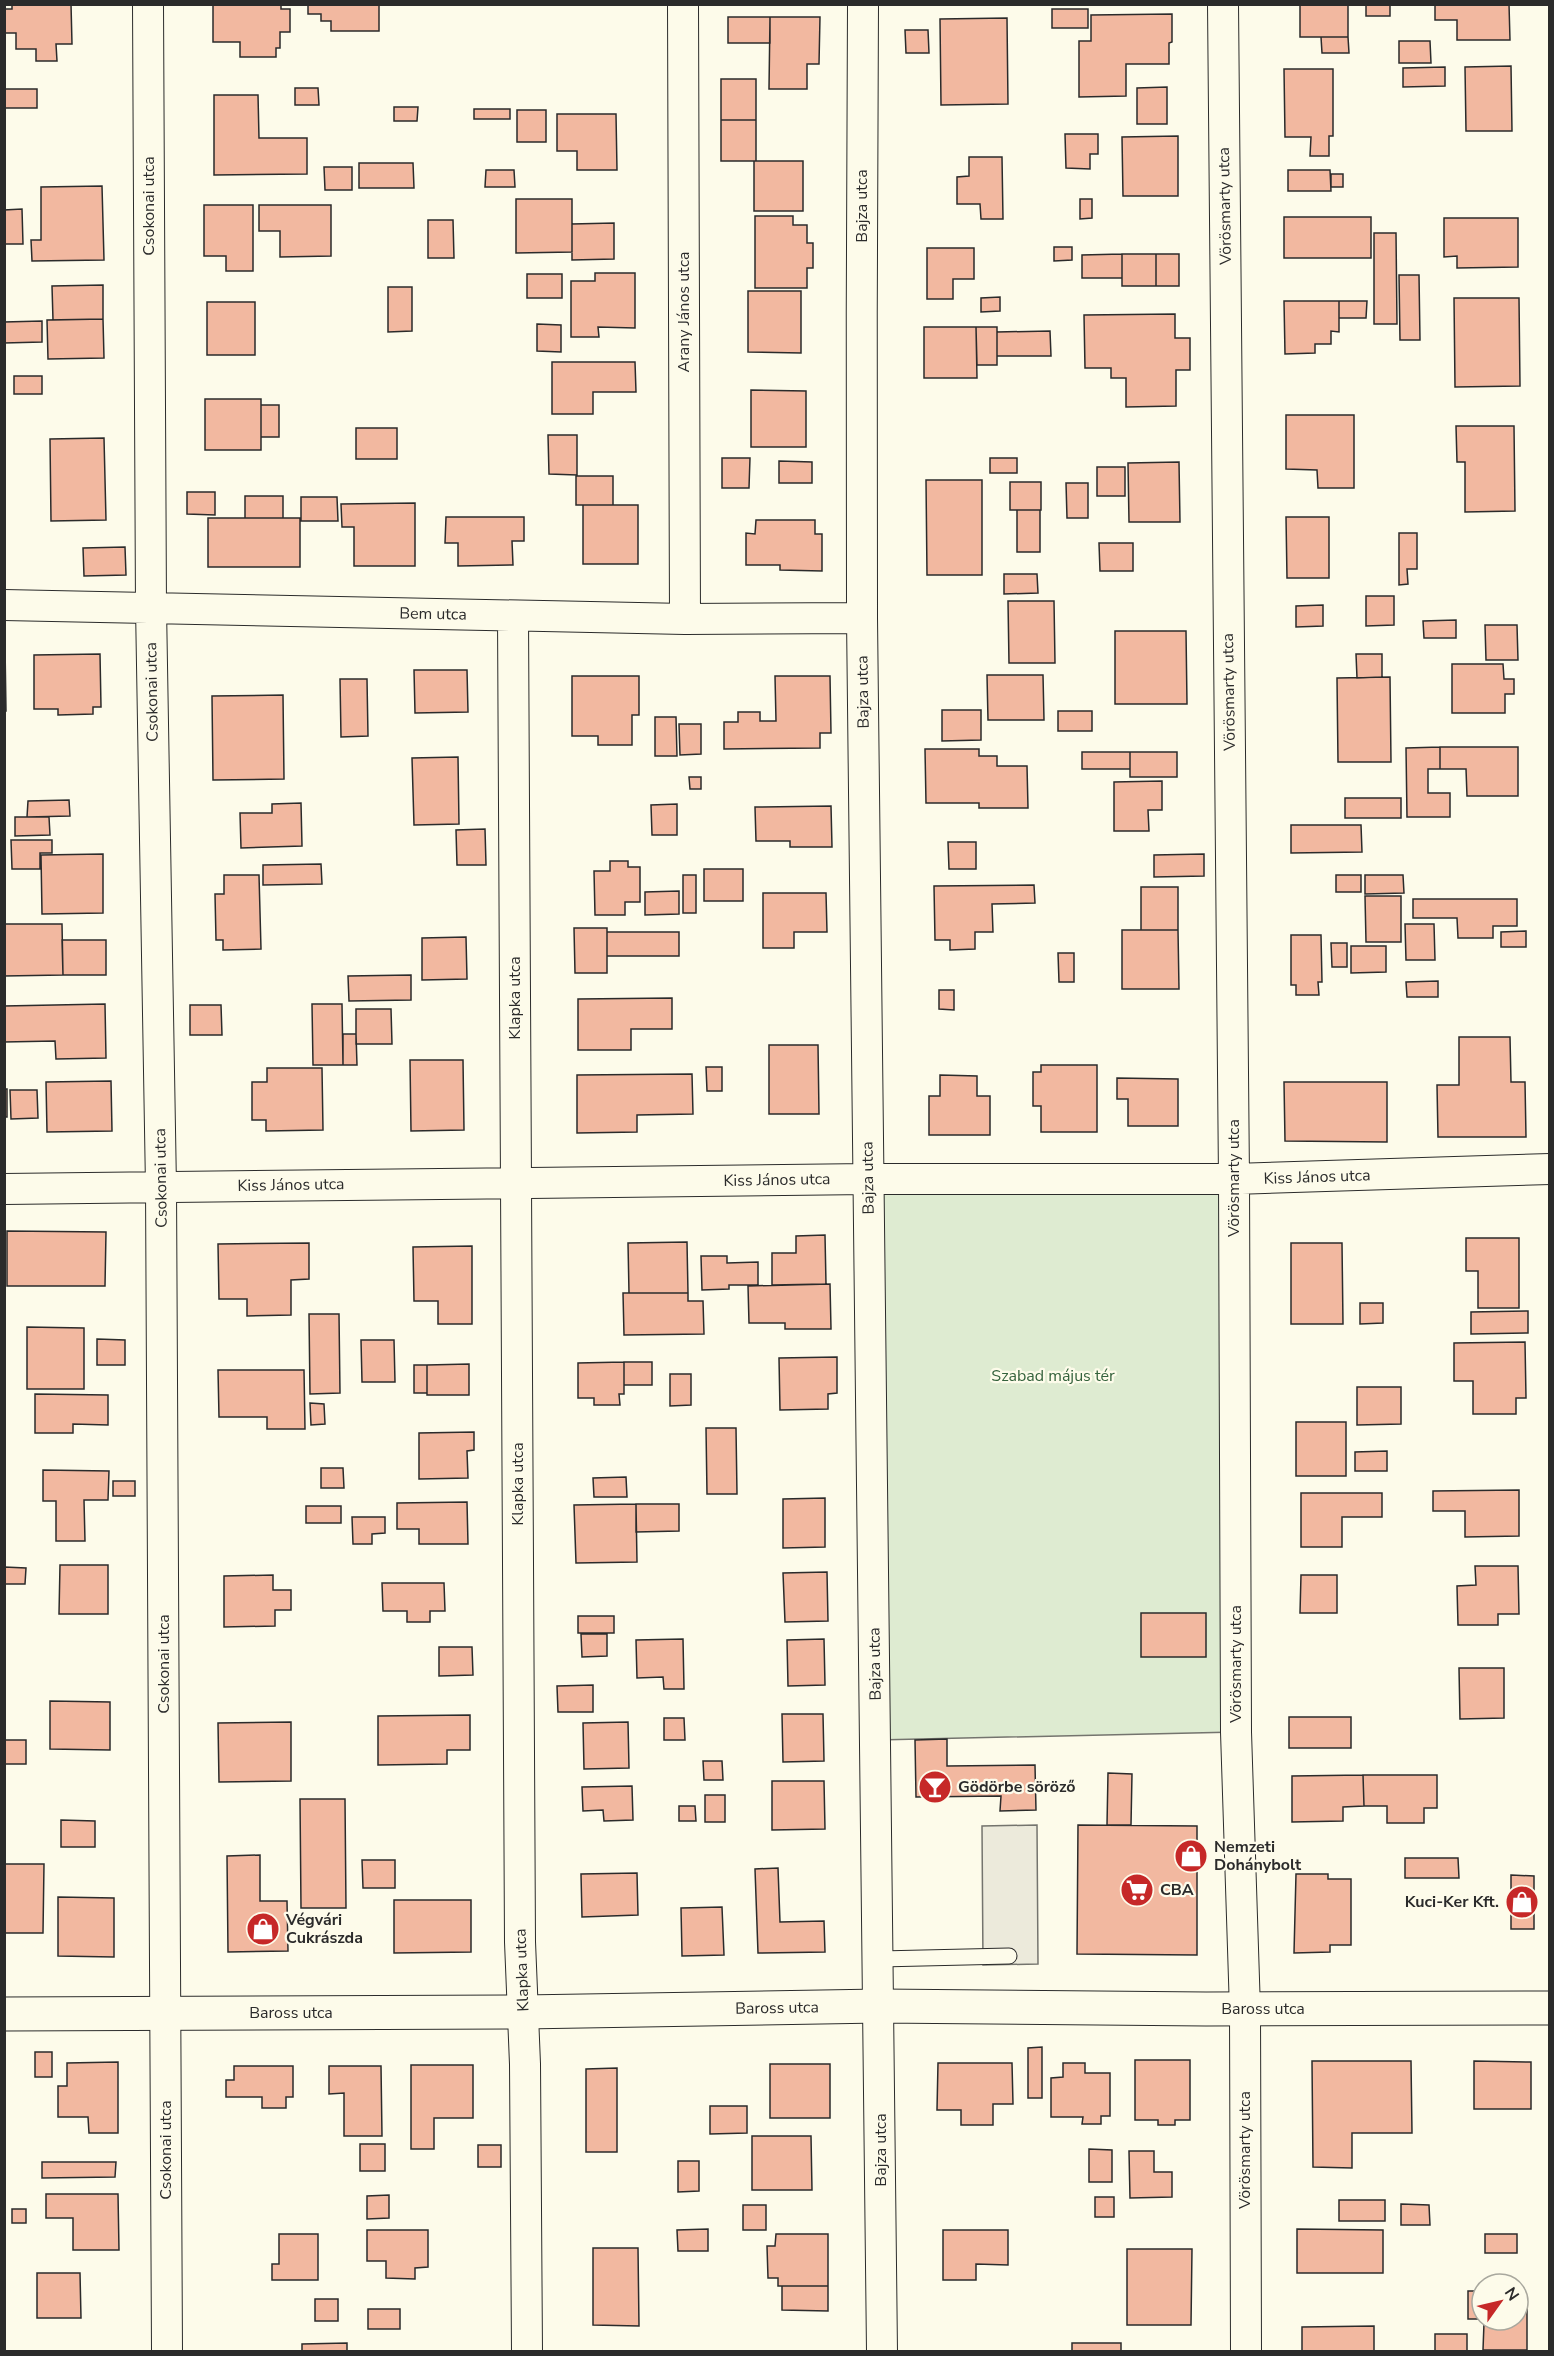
<svg xmlns="http://www.w3.org/2000/svg" width="1554" height="2356" font-family="'Nunito Sans',sans-serif">
	<style>
		.green { fill: #deebd1; stroke: #74746e; stroke-width: 1.5 }
		.parking { fill: #eceadb; stroke: #74746e; stroke-width: 1.5 }
		.building { fill: #f2b8a0; stroke: #2b2b2b; stroke-width: 1.5 }
		.lines { fill: none; stroke-linecap: round; stroke-linejoin: round }
		.lane-casing { stroke: #2b2b2b; stroke-width: 17 }
		.street-casing { stroke: #2b2b2b; stroke-width: 32 }
		.secondary-casing { stroke: #2b2b2b; stroke-width: 35 }
		.lane { stroke: #fdfbea; stroke-width: 15 }
		.street { stroke: #fdfbea; stroke-width: 30 }
		.secondary { stroke: #fdfbea; stroke-width: 33 }
		.labels { text-anchor: middle; dominant-baseline: central; stroke-width: 4.5; stroke-linejoin: round; paint-order: stroke }
		.street-label { font-size: 16px; fill: #2b2b2b; stroke: #fdfbea }
		.park-label { font-size: 16px; fill: #34623c; stroke: #fdfbea }
		.poi-label { font-size: 16px; font-weight: bold; fill: #2b2b2b; stroke: #fdfbea; text-anchor: start }
	</style>
	<rect width="100%" height="100%" fill="#fdfbea"/>
	<path class="green" d="M868,1179H1234L1236,1732L877,1740Z"/>
	<path class="parking" d="M1037,1825L1038,1964L983,1965L982,1826Z"/>
	<path class="building" d="M12,4H71L72,44H56L57,61H36V49H16V33H4V9H12Z
		M213,4H281V9H290V32H280V48H276V57H240V42H213Z
		M308,4H379V31H331V21H321V14H308Z
		M1300,4H1348V37H1300Z
		M1366,4H1390V16H1366Z
		M1435,4H1509L1510,40H1457V20H1435Z
		M1052,9H1088V28H1052Z
		M1172,14V42L1169,43V64H1126V96L1079,97V41H1091V15Z
		M728,17H770V43H728Z
		M770,17H820L819,64H807V89H769Z
		M1007,18L1008,104L941,105L940,19Z
		M905,30H928L929,53H906Z
		M1321,37H1348L1349,53H1322Z
		M1399,41H1430L1431,63H1399Z
		M1511,66L1512,131H1466L1465,67Z
		M1445,67V86L1403,87V68Z
		M1284,69H1333V136H1329V156H1310L1311,137H1285Z
		M721,79H756V120H721Z
		M1167,87V124H1137V88Z
		M295,88H318L319,105H295Z
		M4,89H37V108H4Z
		M214,95H258L259,138H307V174L214,175Z
		M394,107H418L417,121H394Z
		M474,109H510V119H474Z
		M517,110H546V142H517Z
		M557,114H616L617,170H577V151H557Z
		M721,120H756V161H721Z
		M1065,134H1098V154H1090V169L1066,168Z
		M1178,136V196H1123L1122,137Z
		M969,157H1002L1003,219H981L980,204H957V177L969,176Z
		M754,161H803V211H754Z
		M359,163H413L414,188H359Z
		M324,167H352V190H325Z
		M486,170H514L515,187H485Z
		M1288,170H1330L1331,191H1288Z
		M1331,174H1343V187H1331Z
		M102,186L104,260L32,261L31,240H41V187Z
		M516,199H572V252L516,253Z
		M1080,199H1092V218L1080,219Z
		M204,205H253V271H226V256H204Z
		M259,205H331V256L280,257V231H259Z
		M22,209L23,244H4V210Z
		M755,216H793V225H807V243H813V268H807V288H755Z
		M1284,217H1371V258H1284Z
		M1444,218H1518V267L1457,268V256L1444,257Z
		M428,220H453L454,258H428Z
		M614,223V259L572,260V224Z
		M1374,233H1396L1397,324H1374Z
		M1054,247H1072V260L1054,261Z
		M927,248H974V279H953V299H927Z
		M1122,254V278H1082V255Z
		M1122,254H1156V286H1122Z
		M1156,254H1179V286H1156Z
		M595,273H635V328L598,327L599,337H571V281H595Z
		M527,274H562V298H527Z
		M1399,275H1419L1420,340H1400Z
		M103,285V319L53,320L52,286Z
		M388,287H412V331L388,332Z
		M748,291H801V353L748,352Z
		M1000,297V311L981,312V298Z
		M1454,298H1519L1520,386L1455,387Z
		M1284,301H1339V332L1331,331V344H1315V353L1285,354Z
		M1339,301H1367L1366,318H1339Z
		M207,302H255V355H207Z
		M1175,314V338H1190V370H1176V406L1126,407V378H1111V368H1085L1084,315Z
		M103,319L104,358L48,359L47,320Z
		M42,321V342L4,343V322Z
		M537,324L561,325V352L537,351Z
		M924,327H976L977,378H924Z
		M976,327H997V365H977Z
		M1050,331L1051,356H997V332Z
		M552,362H635L636,392H593V414H552Z
		M14,376H42V394H14Z
		M751,390L806,391V447H751Z
		M205,399H261V450H205Z
		M261,405H279V437H261Z
		M1286,415H1354V488H1318L1317,470L1286,469Z
		M1456,426H1514L1515,511L1465,512V462H1457Z
		M356,428H397V459H356Z
		M548,435H577V475L549,474Z
		M104,438L106,520L51,521L50,439Z
		M722,458H750L749,488H722Z
		M990,458H1017V473H990Z
		M779,461L812,462V483H779Z
		M1179,462L1180,522H1129L1128,463Z
		M1097,467H1125V496H1097Z
		M576,476H613V505H576Z
		M926,480H982V575H927Z
		M1010,482H1041V510H1010Z
		M1066,483H1088V518H1067Z
		M187,492H215V515L187,514Z
		M245,496H283V518H245Z
		M301,497H337L338,521H301Z
		M415,503V566H354V527H342L341,504Z
		M583,505H638V564H583Z
		M1017,510H1040V552H1017Z
		M446,517H524V541H512L513,565L458,566V543H445Z
		M1286,517H1329V578H1287Z
		M208,518H300V567H208Z
		M756,520H815V534H822V571L780,570V565H746V533L755,534Z
		M1399,533H1417V569H1407L1408,584L1399,585Z
		M1099,543H1133V571H1100Z
		M125,547L126,575L84,576L83,548Z
		M1004,574H1037L1038,593L1004,594Z
		M1366,596H1394V625L1366,626Z
		M1008,601H1054L1055,663H1009Z
		M1323,605V626L1296,627V606Z
		M1456,620V638H1424L1423,621Z
		M1485,625H1517L1518,660H1486Z
		M1115,631H1186L1187,704H1115Z
		M4,646H5L6,711H4Z
		M100,654L101,707H93V714L58,715V709H34V655Z
		M1356,654H1382V677L1357,678Z
		M1452,664H1503L1504,679H1514V694H1505V713H1452Z
		M414,670H467L468,712L415,713Z
		M987,675H1043L1044,720H988Z
		M572,676H639V715H632V745H598V736H572Z
		M775,676H830L831,733H820V748L724,749V722H738V712H760V721H776Z
		M1390,677L1391,762H1338L1337,678Z
		M340,679H367L368,736L341,737Z
		M283,695L284,779L213,780L212,696Z
		M942,710H981V740L942,741Z
		M1058,711H1092V731H1058Z
		M655,717H676L677,756H655Z
		M679,724H701V754L680,755Z
		M1440,747H1518V796H1467L1466,769H1440Z
		M1440,747V769H1428V793H1450V817H1407L1406,748Z
		M925,749H979V756H997V766H1027L1028,808H979V803H926Z
		M1082,752H1130V769H1082Z
		M1130,752H1177V777H1130Z
		M458,757L459,824L414,825L412,758Z
		M689,777H701V789H690Z
		M1162,781V810H1148L1149,831H1114V782Z
		M1345,798H1401V818H1345Z
		M69,800L70,816L27,817L28,801Z
		M301,803L302,846L241,848L240,813H272V804Z
		M677,804V835H652L651,805Z
		M831,806L832,847H790V841H756L755,807Z
		M15,817H49L50,835L15,836Z
		M1291,825H1361L1362,852L1291,853Z
		M485,829L486,865H457L456,830Z
		M11,840H52V853H40V869H12Z
		M948,842H976V869H949Z
		M103,854V913L42,914L41,855Z
		M1204,854V876L1154,877V855Z
		M610,861H628V867H640V902H625V915H595L594,871H610Z
		M321,864L322,884L263,885V865Z
		M704,869H743V901H704Z
		M224,875H259L261,949L223,950V940H216L215,894H224Z
		M683,875H696V913H683Z
		M1336,875H1361V892H1336Z
		M1365,875H1403L1404,893L1365,894Z
		M1034,885L1035,903L992,904L993,932H975V949L950,950V940H935L934,886Z
		M1141,887H1178V930H1141Z
		M679,891V914L645,915V892Z
		M763,893H826L827,932H794V948H763Z
		M1365,896H1401V942H1366Z
		M1413,899H1517V926H1493V938H1458L1457,918H1413Z
		M4,924H62L63,975L4,976Z
		M1405,924H1434L1435,960H1406Z
		M574,928H607V973H575Z
		M1122,930H1178L1179,989H1122Z
		M1526,931V947H1501V932Z
		M607,932H679V956H607Z
		M1291,935H1321L1322,982H1318L1319,995H1296V985H1291Z
		M466,937L467,979L422,980V938Z
		M62,940H106V975H63Z
		M1331,943H1347V967H1332Z
		M1351,946H1386V972L1351,973Z
		M1058,953H1074V982H1059Z
		M411,975V1000L349,1001L348,976Z
		M1438,981V997H1407L1406,982Z
		M939,990H954V1010L939,1009Z
		M672,998V1029H631V1050H578V999Z
		M105,1004L106,1058L56,1059L55,1041L4,1042V1006Z
		M312,1004H342L343,1065H313Z
		M190,1005H221L222,1035H190Z
		M356,1009H391L392,1044H356Z
		M343,1034H356L357,1065H343Z
		M1459,1037H1510L1511,1082H1525L1526,1137H1438L1437,1085H1459Z
		M769,1045H818L819,1114H769Z
		M410,1060H463L464,1130L411,1131Z
		M1041,1065H1097V1132H1041V1106H1033V1072H1041Z
		M706,1067H722V1091H707Z
		M267,1068H322L323,1130L266,1131V1120H252V1082H267Z
		M692,1074L693,1114L637,1115V1132L577,1133V1075Z
		M940,1075L977,1076V1096H990V1135H929V1096H940Z
		M1117,1078L1178,1079V1126H1128V1099H1117Z
		M111,1081L112,1131L47,1132L46,1082Z
		M1284,1082H1387V1142L1285,1141Z
		M4,1089H7V1117H4Z
		M10,1090H37L38,1118L11,1119Z
		M7,1231L106,1232L105,1286H7Z
		M825,1235L826,1284L772,1285V1253H796V1236Z
		M1466,1238H1519V1308H1478V1271H1466Z
		M687,1242L688,1293H629L628,1243Z
		M309,1243V1279L291,1280V1315L247,1316V1299H219L218,1244Z
		M1291,1243H1342L1343,1324H1291Z
		M472,1246V1324H438V1301H414L413,1247Z
		M701,1256H727V1263L758,1262V1285H729V1289L702,1290Z
		M830,1284L831,1329H785V1323H749L748,1286Z
		M623,1293H688V1301H703L704,1334L624,1335Z
		M1360,1303H1383V1323L1360,1324Z
		M1528,1311V1333L1471,1334V1312Z
		M309,1314H339L340,1393L310,1394Z
		M27,1327L84,1328V1389H27Z
		M97,1339L125,1340V1365H97Z
		M361,1340H394L395,1382H362Z
		M1525,1342L1526,1398H1516V1414H1473V1381H1454V1343Z
		M837,1357V1393L828,1394V1409L780,1410L779,1358Z
		M624,1362H652V1385H624Z
		M624,1362V1394H619L620,1405H594V1398H578V1363Z
		M469,1364V1395H427V1365Z
		M414,1365H427V1393H414Z
		M218,1370H304L305,1429H267V1417H219Z
		M670,1374H691V1405L670,1406Z
		M1357,1387H1401V1424L1357,1425Z
		M35,1394L108,1395V1425L73,1424V1433H35Z
		M310,1403L324,1404L325,1424L311,1425Z
		M1296,1422H1346V1476H1296Z
		M706,1428H736L737,1494H707Z
		M474,1432V1450L467,1451L468,1478L419,1479V1433Z
		M1387,1451V1471H1355V1452Z
		M321,1468H343L344,1488H321Z
		M43,1470L109,1471L108,1500H84L85,1541H56V1501H43Z
		M626,1477L627,1497H594L593,1478Z
		M113,1481H135V1496H113Z
		M1519,1490V1536L1465,1537V1511H1433V1491Z
		M1301,1493H1382V1517H1342V1547H1301Z
		M825,1498V1547L783,1548V1499Z
		M467,1502L468,1544H419V1529H397V1503Z
		M636,1504H679V1531L636,1532Z
		M636,1504L637,1562L576,1563L574,1505Z
		M306,1506H341V1523H306Z
		M352,1517H385V1533L372,1534V1544H353Z
		M60,1565H108V1614H59Z
		M1475,1566H1518L1519,1614H1498V1625H1458L1457,1586L1476,1585Z
		M4,1567L26,1568L25,1584H4Z
		M827,1572L828,1621L785,1622L783,1573Z
		M273,1575V1590H291V1610H275V1626L224,1627V1576Z
		M1301,1575H1337V1613H1300Z
		M382,1583H444L445,1611H430V1622H407V1611H383Z
		M1141,1613H1206V1657H1141Z
		M578,1616H614V1633H578Z
		M581,1634H607V1656L582,1657Z
		M683,1639L684,1689H664L663,1677L637,1678L636,1640Z
		M824,1639L825,1685L788,1686L787,1640Z
		M439,1647H472L473,1675L439,1676Z
		M1459,1668H1504V1718L1460,1719Z
		M593,1685V1712H558L557,1686Z
		M50,1701L110,1702V1750L50,1749Z
		M782,1714H823L824,1761L783,1762Z
		M470,1715V1750H447V1764L378,1765V1716Z
		M1289,1717H1351V1748H1289Z
		M664,1718H684L685,1740H664Z
		M291,1722V1781L219,1782L218,1723Z
		M628,1722L629,1768L584,1769L583,1723Z
		M947,1739V1766L1035,1765L1036,1810L1000,1811L1001,1796L916,1797L915,1740Z
		M4,1740H26V1764H4Z
		M703,1761H722L723,1780H704Z
		M1108,1773L1132,1774L1131,1825H1107Z
		M1363,1775L1364,1806L1343,1807V1821L1292,1822V1776Z
		M1363,1775H1437V1808H1424V1823H1387V1806H1364Z
		M772,1781H824L825,1829L772,1830Z
		M632,1786L633,1820L604,1821L603,1810L583,1811L582,1787Z
		M705,1795H725V1822H705Z
		M300,1799H345L346,1908H301Z
		M679,1806H695L696,1821H679Z
		M61,1820L95,1821V1847H61Z
		M1078,1825L1197,1826V1955L1077,1954Z
		M260,1855V1901H287L288,1951L228,1952L227,1856Z
		M1405,1858H1458L1459,1878H1405Z
		M362,1860H395V1888H363Z
		M4,1864H44L43,1933H4Z
		M778,1868L780,1922L824,1921L825,1952L758,1953L755,1869Z
		M637,1873L638,1915L582,1917L581,1874Z
		M1296,1874H1328V1879H1351V1945H1330V1952L1294,1953Z
		M1511,1875L1534,1876V1929H1511Z
		M58,1897L114,1898V1957L58,1956Z
		M394,1900H471V1952L394,1953Z
		M722,1907L724,1955L682,1956L681,1908Z
		M1042,2047V2098H1028V2048Z
		M35,2052H52V2077H35Z
		M1135,2060H1190V2120H1175V2125H1158V2120H1135Z
		M1312,2061H1411L1412,2133H1352V2168L1313,2167Z
		M1474,2061L1531,2062V2109H1474Z
		M118,2062V2133H89L88,2117H58V2086H67V2063Z
		M938,2063H1012L1013,2104H993V2125H961V2110H937Z
		M1063,2063H1085V2073H1110V2116H1101V2124H1082L1083,2117H1051V2078L1063,2077Z
		M770,2064H830V2118H770Z
		M411,2065H473V2118H434V2149H411Z
		M234,2066H293V2097H286V2108H262V2097H226V2080H234Z
		M329,2066H381L382,2136H344V2093L329,2094Z
		M617,2068V2152H586V2069Z
		M710,2106H747V2133L710,2134Z
		M752,2136H811L812,2190H752Z
		M360,2144H385V2171H360Z
		M478,2145H501V2167H478Z
		M1089,2149L1112,2150V2182H1089Z
		M1129,2151H1154V2172H1172V2197L1130,2198Z
		M678,2161H699V2191L678,2192Z
		M42,2162H116L115,2177L42,2178Z
		M46,2194H118L119,2250H73V2218H46Z
		M389,2195V2218L367,2219V2196Z
		M1095,2197H1114V2217H1095Z
		M1339,2200H1385V2221H1339Z
		M1401,2204L1429,2205L1430,2225H1401Z
		M743,2205H766V2230H743Z
		M12,2209H26V2223H12Z
		M708,2229V2251H678L677,2230Z
		M1297,2229L1383,2230V2273H1297Z
		M367,2230H428V2267L415,2268V2279L386,2278V2261H367Z
		M943,2230H1008V2265L976,2264V2280H943Z
		M279,2234H318V2280H272V2264H279Z
		M776,2234H828V2286H778V2278H768L767,2246H775Z
		M1485,2234H1517V2253H1485Z
		M593,2248H638L639,2326L593,2325Z
		M1127,2249H1192L1191,2325H1127Z
		M37,2273H80L81,2318H37Z
		M782,2286H828V2311L782,2310Z
		M1468,2291H1482V2319H1468Z
		M1518,2297H1527V2350H1483L1484,2323H1501V2320H1518Z
		M315,2299H338V2321H315Z
		M368,2309H400V2329H368Z
		M1374,2326V2352H1302V2327Z
		M1435,2334H1467V2352H1435Z
		M347,2343V2352H302V2344Z
		M1072,2343H1121V2352H1072Z"/>
	<g class="lines">
		<g class="lane-casing">
			<path id="lane" d="M880,1959L1009,1956"/>
		</g>
		<g class="street-casing">
			<path id="street" d="M148,4L151,607L161,1187L167,2352
				M683,4L685,619
				M863,4C862,209 861,413 862,618C865,1196 879,1774 882,2352
				M1223,4L1234,1179L1236,1732L1245,2010L1246,2352
				M4,605L685,619L862,618
				M513,616L520,1942L525,2064L527,2352
				M4,1189L868,1179H1234L1550,1169"/>
		</g>
		<g class="secondary-casing">
			<path id="secondary" d="M4,2014L523,2012L880,2006L1206,2009L1550,2008"/>
		</g>
		<use href="#lane" class="lane"/>
		<use href="#street" class="street"/>
		<use href="#secondary" class="secondary"/>
	</g>
	<defs>
		<g id="bar-disc" transform="scale(1.725)"><circle r="9.5" fill="#c62828" stroke="#fdfbea"/><path d="M-6-5H6L.8 .8V4.5H3.5V6h-7V4.5H-.8V.8Z" fill="#fff"/></g>
		<g id="shop-disc" transform="scale(1.725)"><circle r="9.5" fill="#c62828" stroke="#fdfbea"/><path d="M-5-2.5h2.3a2.7 3.5 0 0 1 5.4 0H5L5.5 6h-11ZM-1.5-2.5h3a1.5 2.3 0 0 0-3 0Z" fill="#fff"/></g>
		<g id="supermarket-disc" transform="scale(1.725)"><circle r="9.5" fill="#c62828" stroke="#fdfbea"/><path d="M-6-5.5h2.5l.6 2H6L4.5 2H-2.5L-4.4-4H-6ZM-1.5 3.2a1.3 1.3 0 1 0 .1 0ZM3 3.2a1.3 1.3 0 1 0 .1 0Z" fill="#fff"/></g>
	</defs>
	<g fill-rule="evenodd">
		<use href="#bar-disc" x="935" y="1787"/>
		<use href="#shop-disc" x="1191" y="1856"/>
		<use href="#supermarket-disc" x="1137" y="1890"/>
		<use href="#shop-disc" x="1522" y="1902"/>
		<use href="#shop-disc" x="263" y="1929"/>
	</g>
	<g class="labels">
		<g class="street-label">
			<text transform="translate(149 206) rotate(-90)">Csokonai utca</text>
			<text transform="translate(862 206) rotate(-90)">Bajza utca</text>
			<text transform="translate(1225 206) rotate(-91)">Vörösmarty utca</text>
			<text transform="translate(684 312) rotate(-90)">Arany János utca</text>
			<text transform="translate(433 614) rotate(1)">Bem utca</text>
			<text transform="translate(152 692) rotate(-91)">Csokonai utca</text>
			<text transform="translate(863 692) rotate(-91)">Bajza utca</text>
			<text transform="translate(1229 692) rotate(-91)">Vörösmarty utca</text>
			<text transform="translate(515 998) rotate(-90)">Klapka utca</text>
			<text transform="translate(1317 1177) rotate(-2)">Kiss János utca</text>
			<text transform="translate(161 1178) rotate(-91)">Csokonai utca</text>
			<text transform="translate(868 1178) rotate(-91)">Bajza utca</text>
			<text transform="translate(1234 1178) rotate(-90)">Vörösmarty utca</text>
			<text transform="translate(777 1180) rotate(-1)">Kiss János utca</text>
			<text transform="translate(291 1185) rotate(-1)">Kiss János utca</text>
			<text transform="translate(518 1484) rotate(-90)">Klapka utca</text>
			<text transform="translate(164 1664) rotate(-90)">Csokonai utca</text>
			<text transform="translate(875 1664) rotate(-91)">Bajza utca</text>
			<text transform="translate(1236 1664) rotate(-90)">Vörösmarty utca</text>
			<text transform="translate(522 1970) rotate(-92)">Klapka utca</text>
			<text transform="translate(777 2008) rotate(-1)">Baross utca</text>
			<text x="1263" y="2009">Baross utca</text>
			<text x="291" y="2013">Baross utca</text>
			<text transform="translate(166 2150) rotate(-90)">Csokonai utca</text>
			<text transform="translate(881 2150) rotate(-90)">Bajza utca</text>
			<text transform="translate(1245 2150) rotate(-90)">Vörösmarty utca</text>
		</g>
		<g class="park-label">
			<text x="1053" y="1376">Szabad május tér</text>
		</g>
		<g class="poi-label">
			<text x="958" y="1787">Gödörbe söröző</text>
			<text x="1214" y="1847">Nemzeti<tspan x="1214" dy="18">Dohánybolt</tspan></text>
			<text x="1160" y="1890">CBA</text>
			<text x="1499" y="1902" text-anchor="end">Kuci-Ker Kft.</text>
			<text x="286" y="1920">Végvári<tspan x="286" dy="18">Cukrászda</tspan></text>
		</g>
	</g>
	<rect width="1554" height="2356" fill="none" stroke="#2b2b2b" stroke-width="12"/>
	<g transform="translate(1500 2302) rotate(56)"><circle r="28" fill="#fdfbea" stroke="#a9a89e" stroke-width="1.5"/>
	<path d="M0-4.5L10 22L0 15L-10 22Z" fill="#c62828"/>
	<text y="-9" font-size="16" font-weight="bold" text-anchor="middle" fill="#2b2b2b">N</text>
	</g>
</svg>
